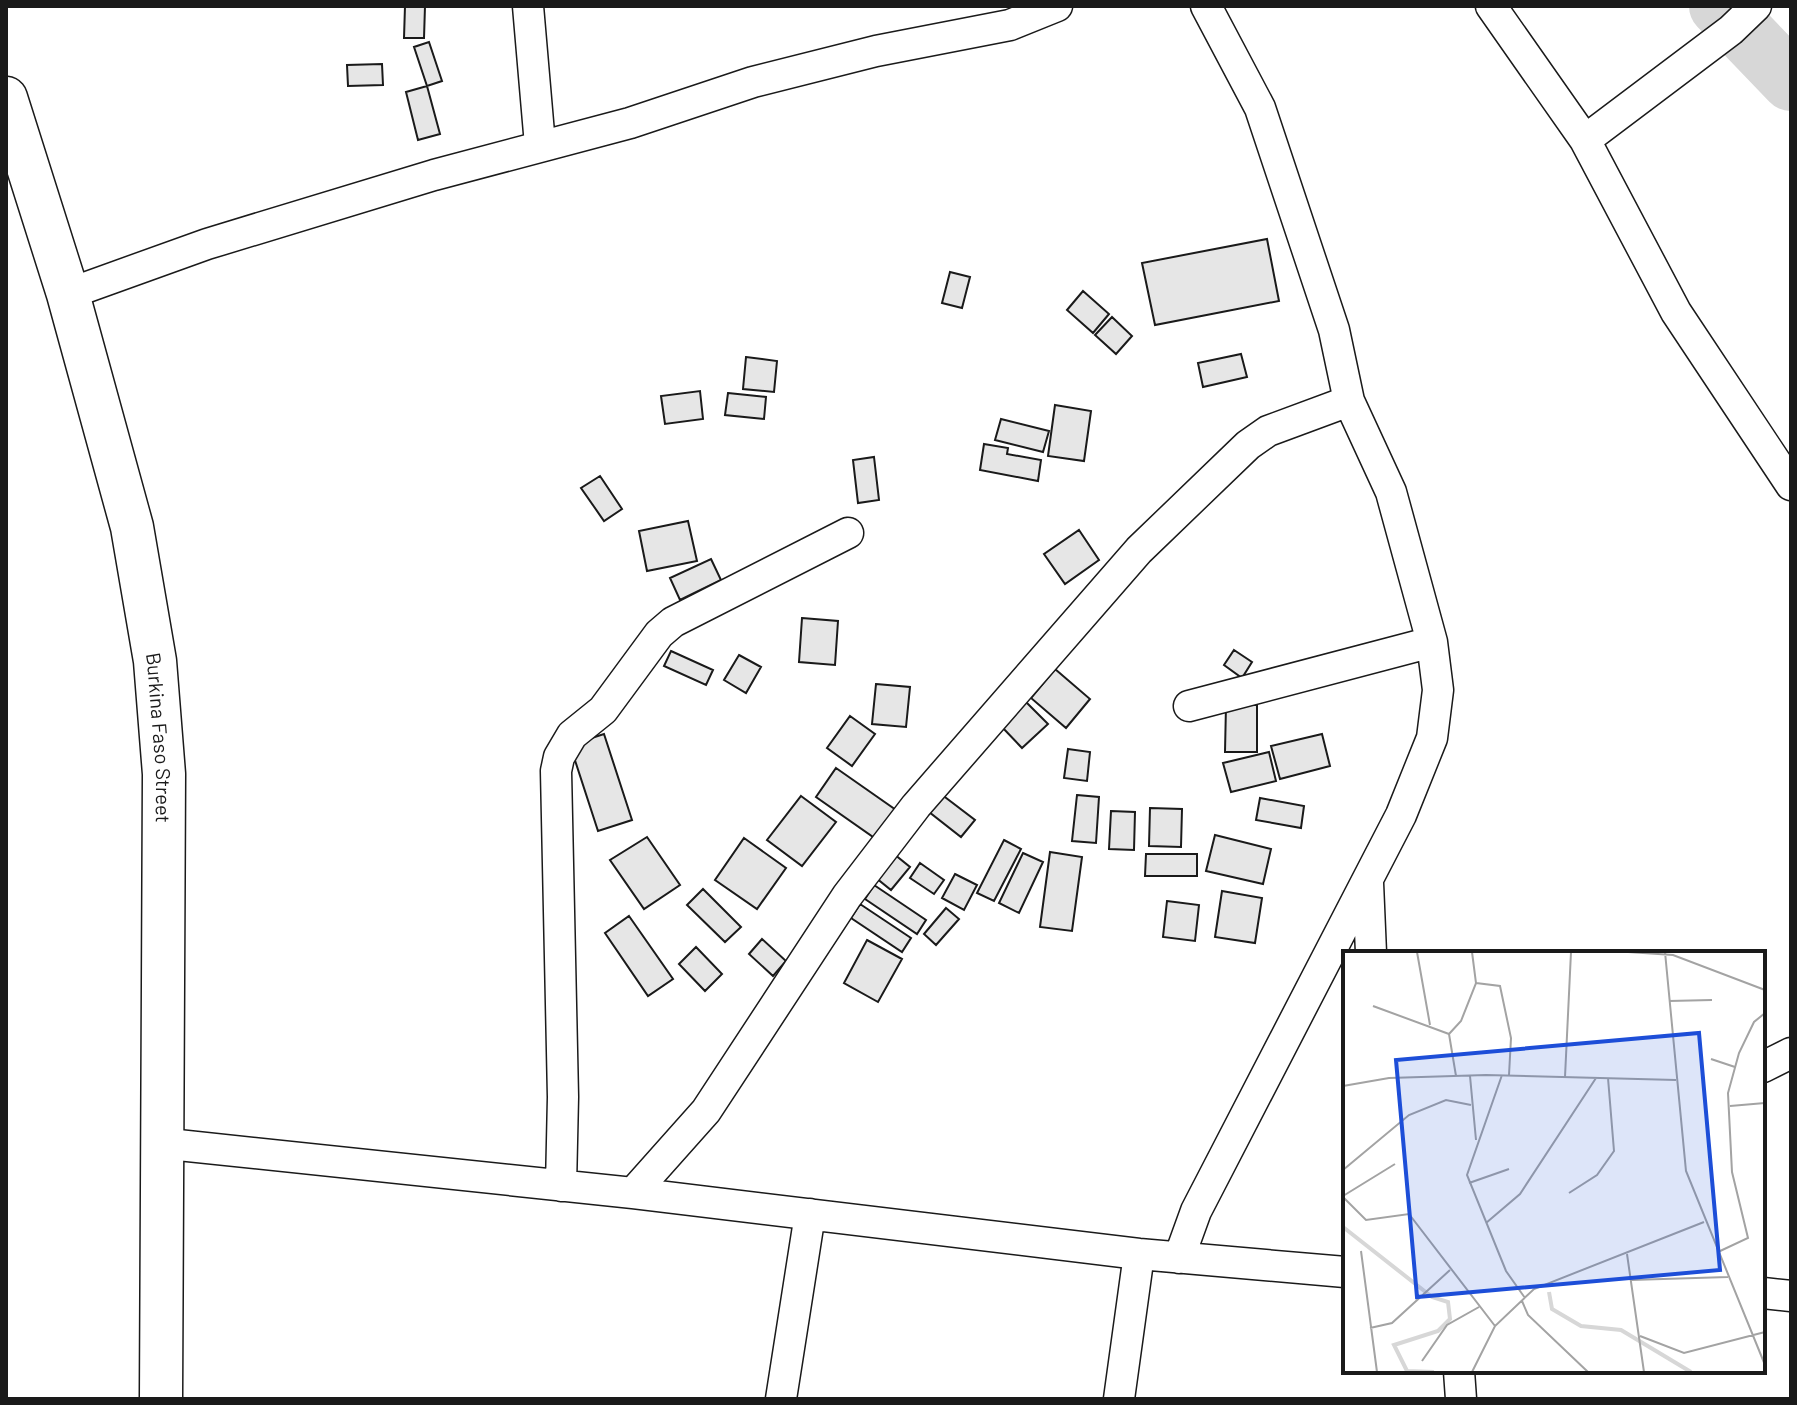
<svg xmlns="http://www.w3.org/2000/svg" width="1797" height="1405" font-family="Barlow,sans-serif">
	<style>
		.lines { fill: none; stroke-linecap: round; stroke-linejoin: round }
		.river { stroke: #d7d7d7; stroke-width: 60 }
		.building { fill: #e6e6e6; stroke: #1a1a1a; stroke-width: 2 }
		.street-casing { stroke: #1a1a1a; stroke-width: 33 }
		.secondary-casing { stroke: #1a1a1a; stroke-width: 45 }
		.street { stroke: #fff; stroke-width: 30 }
		.secondary { stroke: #fff; stroke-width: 42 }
		.labels { text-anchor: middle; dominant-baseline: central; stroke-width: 6; stroke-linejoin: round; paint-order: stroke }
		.street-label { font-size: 20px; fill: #1a1a1a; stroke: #fff }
		.inset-river { fill: none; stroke: #d7d7d7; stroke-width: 4 }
		.inset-road { fill: none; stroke: #a3a3a3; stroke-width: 2 }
		.view { fill: #1d4ed8; fill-opacity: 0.15; stroke: #1d4ed8; stroke-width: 4 }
		.inset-edge { fill: none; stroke: #1a1a1a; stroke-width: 4 }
	</style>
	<rect width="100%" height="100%" fill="#fff"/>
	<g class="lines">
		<path class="river" d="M1719,6L1791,81"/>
	</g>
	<path class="building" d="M405,6H425L424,38H404Z
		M429,42L442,81L427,86L414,47Z
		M382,64L383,85L348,86L347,65Z
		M427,86L440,134L418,140L406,92Z
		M1267,239L1279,301L1155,325L1142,263Z
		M950,272L970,277L962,308L942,303Z
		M1083,291L1109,314L1093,333L1067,310Z
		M1112,317L1132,336L1116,354L1095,335Z
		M1241,354L1247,377L1203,387L1198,363Z
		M746,357L777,361L774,392L743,389Z
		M700,391L703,419L665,424L661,396Z
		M728,393L766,397L764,419L725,415Z
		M1055,405L1091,411L1084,461L1048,456Z
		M1001,419L1049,431L1043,452L995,440Z
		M984,444L1008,448L1007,454L1041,460L1038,481L980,470Z
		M874,457L879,500L858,503L853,460Z
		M600,476L622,509L604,521L581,488Z
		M688,521L697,561L647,571L639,531Z
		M1079,530L1099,560L1065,584L1044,554Z
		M711,559L721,580L680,600L670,578Z
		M802,618L838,621L835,665L799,662Z
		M1234,650L1252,662L1242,678L1224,665Z
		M671,651L713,670L706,685L664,666Z
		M739,655L761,667L746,693L724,680Z
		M1055,669L1090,699L1066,728L1031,698Z
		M876,684L910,687L906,727L872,724Z
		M1026,702L1048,724L1022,748L1001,726Z
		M1226,705H1257V752H1225Z
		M850,716L875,734L852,766L827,748Z
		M604,734L632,820L598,831L570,745Z
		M1322,734L1330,766L1280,779L1271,746Z
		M1068,749L1090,752L1087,781L1064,778Z
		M1269,752L1276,781L1231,792L1223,763Z
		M836,768L896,810L876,839L816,797Z
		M937,791L975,820L961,837L924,808Z
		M1077,795L1099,797L1096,843L1072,841Z
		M801,796L836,822L802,866L767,840Z
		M1260,798L1304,806L1301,828L1256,820Z
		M1150,808L1182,809L1181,847L1149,846Z
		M1111,811L1135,812L1134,850L1109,849Z
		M1215,835L1271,849L1263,884L1206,871Z
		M647,837L680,885L644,909L610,860Z
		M744,838L786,868L757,909L715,880Z
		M1004,840L1021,849L994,901L977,893Z
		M889,850L910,867L891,890L870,873Z
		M1050,852L1082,857L1072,931L1040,927Z
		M1023,853L1043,862L1019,913L999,903Z
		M1146,854H1197V876H1145Z
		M920,863L944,880L934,894L910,878Z
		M955,874L977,885L964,910L942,898Z
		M874,885L926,920L917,934L865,899Z
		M703,889L741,927L725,942L687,905Z
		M1222,891L1262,898L1255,943L1215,937Z
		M1167,901L1199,905L1195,941L1163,937Z
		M860,904L911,938L902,952L851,918Z
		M946,908L959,919L936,945L924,934Z
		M629,916L673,979L648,996L605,933Z
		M762,939L786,961L773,976L749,954Z
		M867,940L902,959L878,1002L844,983Z
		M696,947L722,974L705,991L679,964Z"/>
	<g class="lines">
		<g class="street-casing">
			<path id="street" d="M528,6L540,145
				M1491,6L1585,140L1676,312L1791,485
				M1585,140L1731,30L1756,6
				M68,294L207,244L434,175L630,123L753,82L876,51L1010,25L1057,6
				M1189,706L1432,642
				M1368,883L1371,953
				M1763,1067L1791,1053
				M159,1143L633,1193L1139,1254L1345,1272
				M561,1186L563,1097L556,771L559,757L572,735L603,710L659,634L673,622L848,533
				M633,1193L706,1111L847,896L916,806L1139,550L1248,445L1268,431L1349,401
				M1179,1258L1196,1211L1401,815L1432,738L1438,690L1432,642L1391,492L1349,401L1334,330L1260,108L1206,6
				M1763,1293L1791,1296
				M1459,1371L1461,1399
				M781,1399L810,1214
				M1119,1399L1139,1254"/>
		</g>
		<g class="secondary-casing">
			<g id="secondary">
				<path id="s1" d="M6,98L68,294L132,527L155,661L164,774L161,1399"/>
			</g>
		</g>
		<use href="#street" class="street"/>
		<use href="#secondary" class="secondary"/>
	</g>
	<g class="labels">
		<g class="street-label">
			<text stroke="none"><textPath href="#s1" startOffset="660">Burkina Faso Street</textPath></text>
		</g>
	</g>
	<g transform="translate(1343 951)">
		<rect width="422" height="422" fill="#fff"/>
		<path class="inset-river" d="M0,276L89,346L105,351L107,368L95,380L51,394L64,420L91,421M206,341L209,358L238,375L278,379L348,421"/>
		<path class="inset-road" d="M74,1L87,74M285,1L330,4L422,39M322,1L343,220L422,414M133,32L157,35L168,87L166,124M326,50L369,49M30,55L106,83M106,83L118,70L133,32L129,1M106,83L113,125M368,108L392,116M159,124L124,224L163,320L182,347M127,125L133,189M222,126L228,1M0,135L46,127L143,124L333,129M387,155L422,152M0,219L66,164L103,149L128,154M126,232L166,218M226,242L254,224L271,200L265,127M0,245L52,213M0,246L23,269L66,263L152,375M143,272L177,243L253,127M18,300L34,421M375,301L405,287L389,221L385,142L396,102L411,71L422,62M284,303L301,421M288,329L385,326M179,350L185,364L245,421M27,377L49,372L107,319M297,385L341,402L422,381M79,410L104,374L136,356M129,421L152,375L191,338L361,271"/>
		<path class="view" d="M356,82L377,319L74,346L53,109Z"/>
		<rect width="422" height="422" class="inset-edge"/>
	</g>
	<rect width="1797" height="1405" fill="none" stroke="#1a1a1a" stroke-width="16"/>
</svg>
